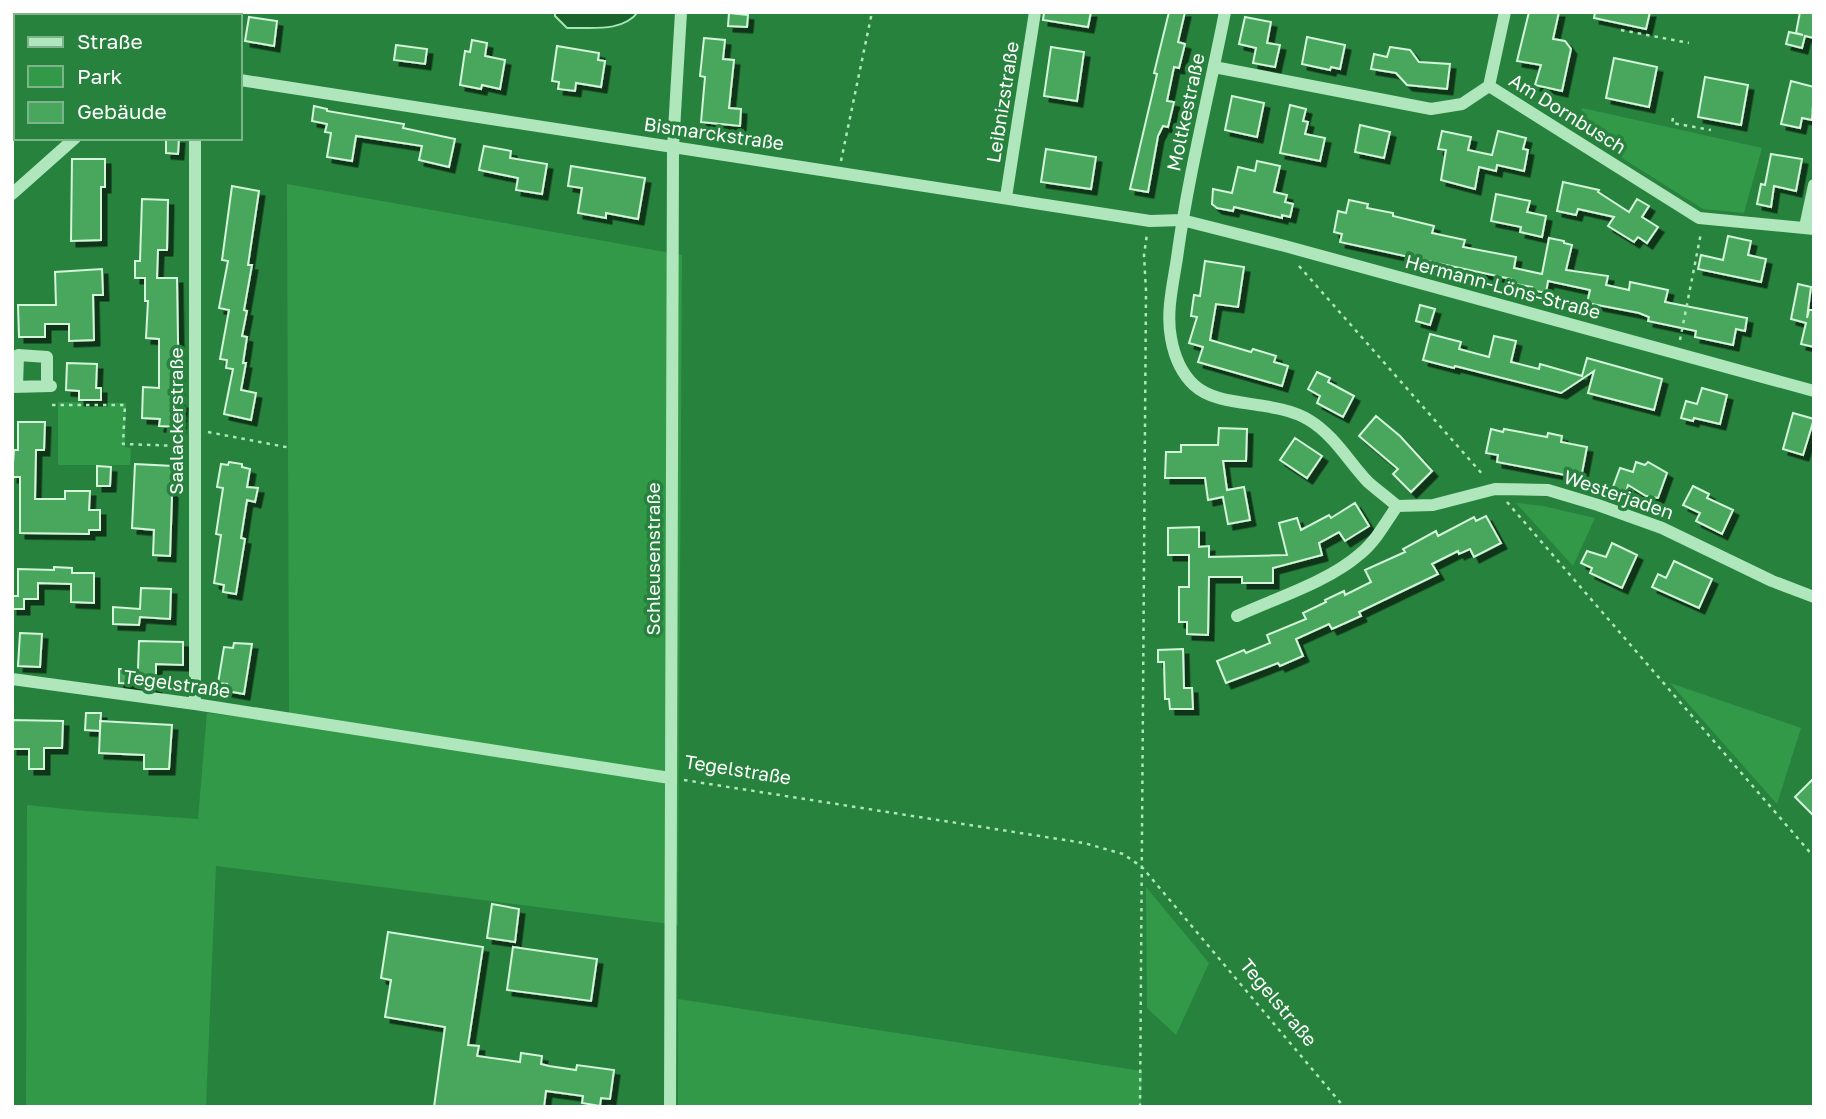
<svg xmlns="http://www.w3.org/2000/svg" width="1826" height="1119" font-family="'Golos Text',sans-serif">
	<style>
		.green { fill: #329949 }
		.water { fill: #1b632d; stroke: #a4e7b2; stroke-width: 2 }
		.building { fill: #48a65d; stroke: #d3f5da; stroke-width: 2; filter: url(#shadow) }
		.lines { fill: none; stroke-linecap: round; stroke-linejoin: round }
		.path { stroke: #afe6bc; stroke-width: 2.5; stroke-dasharray: 3.5 5; stroke-linecap: butt }
		.minor { stroke: #afe6bc; stroke-width: 12 }
		.labels { text-anchor: middle; dominant-baseline: central; stroke-width: 7; stroke-linejoin: round; paint-order: stroke }
		.street-label { font-size: 19px; fill: #fff; stroke: #27823d }
	</style>
	<defs>
		<filter id="shadow"><feDropShadow dx="5.5" dy="5.5" stdDeviation="0" flood-color="#0009"/></filter>
	</defs>
	<rect width="100%" height="100%" fill="#27823d"/>
	<path class="green" d="M104,12H199V16H104Z
		M1582,108L1762,148L1744,213L1703,209L1576,129Z
		M287,184L682,255L678,925L216,866L206,1107H26L27,805L86,811L198,819L207,713L289,723Z
		M58,402L126,403L125,447L131,448L130,465H58Z
		M1516,503L1543,506L1595,518L1573,566Z
		M1670,683L1801,728L1777,804Z
		M1146,887L1209,963L1176,1035L1147,1008Z
		M678,999L1142,1071L1141,1107H678Z"/>
	<path class="water" d="M555,12H638C622,33 590,27 567,28L555,16Z"/>
	<path class="building" d="M1044,12H1091L1088,27L1043,20Z
		M1169,12H1185L1178,42L1185,44L1179,68L1174,67L1167,101L1174,102L1168,127L1163,126L1158,136L1148,192L1130,189L1157,74L1154,73Z
		M1529,12H1559L1553,39L1565,41L1571,49L1562,91L1535,85L1541,65L1517,61Z
		M1595,12H1650L1646,29L1594,18Z
		M1800,12H1814V38L1805,36L1802,48L1786,44L1789,32L1803,35L1796,33Z
		M729,13L748,15L747,27L728,26Z
		M249,17L277,21L274,46L245,41Z
		M1245,17L1271,22L1267,43L1280,45L1275,67L1253,63L1256,48L1239,44Z
		M1307,37L1345,45L1340,69L1331,67L1330,70L1302,64Z
		M704,38L725,40L723,59L734,60L729,108L741,109L740,126L701,122L705,77L700,76Z
		M472,40L487,43L485,56L505,60L500,89L482,85L481,89L460,85L465,51L470,52Z
		M396,45L427,49L425,64L394,60Z
		M557,46L599,53L598,60L605,61L601,87L576,83L575,91L558,89L559,82L552,81Z
		M1051,47L1084,52L1077,101L1044,96Z
		M1390,47L1410,50L1419,62L1450,64L1447,89L1407,85L1396,73L1371,69L1374,54L1387,57Z
		M1614,58L1657,67L1649,107L1606,98Z
		M1705,77L1748,85L1741,125L1698,117Z
		M1791,81L1814,87L1812,120L1802,118L1800,128L1781,124Z
		M1232,96L1264,103L1257,137L1225,130Z
		M1290,105L1306,109L1303,121L1308,122L1305,134L1325,138L1320,161L1280,153Z
		M314,106L327,109V111L404,124L403,128L455,139L449,167L419,160L422,146L356,136L352,161L327,157L331,133L325,132L327,124L312,121Z
		M1360,125L1390,132L1384,158L1355,152Z
		M1442,131L1471,137L1468,150L1492,155L1498,131L1526,138L1523,149L1528,150L1524,171L1497,165L1496,171L1479,167L1475,189L1441,180L1446,150L1438,149Z
		M166,138H179L178,154L166,153Z
		M484,146L511,151L510,158L547,164L542,194L516,190L518,178L479,170Z
		M1046,149L1096,157L1091,189L1041,182Z
		M1771,154L1802,159L1796,191L1774,186L1771,207L1757,204L1761,184L1765,185Z
		M72,159H105V187H101V240L71,241Z
		M1257,161L1280,166L1274,192L1287,195L1285,202L1293,204L1290,217L1282,215V218L1234,207L1233,211L1217,208L1212,204L1213,189L1232,193L1238,167L1255,171Z
		M571,166L645,178L638,219L606,213V218L578,213L582,188L568,186Z
		M1563,182L1599,190L1598,192L1629,212L1637,199L1649,206L1642,217L1658,227L1647,243L1638,237L1634,242L1608,226L1614,217L1578,209L1576,215L1557,211Z
		M232,186L259,191L248,265H252L244,310L247,311L242,336L247,337L243,363H246L241,390L256,393L251,420L224,414L233,369L226,368L227,360L220,359L229,310L219,308L228,261L222,260Z
		M1496,194L1530,201L1527,212L1546,216L1542,237L1520,232L1521,227L1491,221Z
		M142,199L168,200L167,250H158L157,278H177L179,403H182L180,427L159,426L160,419L142,418L143,387L159,388V339L146,338L148,301H145V278H135V261H140Z
		M1349,200L1368,204L1367,208L1393,213V216L1434,226L1432,233L1465,240L1463,247L1516,257L1514,268L1542,274L1549,238L1564,241V243L1572,245L1566,270L1608,276L1606,285L1629,290L1630,282L1668,290L1665,302L1747,318L1745,331L1736,329L1733,345L1695,337L1696,331L1648,321L1649,317L1639,313L1587,303L1590,290L1548,281L1546,293L1531,290L1532,287L1510,283L1511,279L1340,242L1342,234L1334,232L1338,211L1346,213Z
		M1728,236L1751,241L1748,255L1766,259L1761,282L1698,269L1701,255L1723,260Z
		M1205,261L1244,267L1238,307L1216,304L1210,340L1251,352L1253,349L1276,356L1274,362L1288,366L1282,386L1198,362L1203,347L1189,343L1197,317L1191,316L1194,295L1200,296Z
		M102,269L103,295H93L94,340L69,341V324H45V337H19L18,305H56L55,272Z
		M1798,284L1811,287L1807,318L1809,310H1814V347L1801,344L1806,323L1791,319Z
		M1420,305L1435,309L1430,325L1416,321Z
		M1430,334L1461,342L1459,349L1489,357L1494,336L1516,341L1511,362L1539,369L1540,364L1582,376L1587,358L1662,379L1654,410L1588,393L1594,371L1561,393L1455,366L1454,368L1423,360Z
		M67,363L97,364L96,388H101V400H79V391L66,390Z
		M1317,372L1330,378L1328,382L1354,396L1343,417L1317,403L1320,396L1308,389Z
		M1702,388L1727,395L1720,424L1694,418L1693,421L1681,418L1686,401L1697,404Z
		M1793,413L1814,419L1803,455L1783,449Z
		M1376,416L1400,436L1432,471L1411,492L1393,474L1398,469L1359,436Z
		M18,422H45L44,450H36L35,499H65V491H90L89,510H100V530H89V534L20,533V477H12L14,450H18Z
		M1219,428L1247,429L1246,461H1223L1227,490L1244,487L1250,520L1228,524L1223,497L1208,500L1205,478H1165L1166,452H1181V445H1218Z
		M1491,429L1503,432L1504,429L1547,437L1548,433L1562,436L1561,442L1587,447L1581,478L1497,462L1498,455L1486,453Z
		M1295,438L1322,456L1307,478L1280,460Z
		M229,462L242,464V467L250,469L247,487L258,488L255,502L247,500L241,538L245,539L236,594L223,592L224,585L214,583L221,535L216,534L223,488L217,487L221,464L228,465Z
		M1636,462L1645,465L1648,462L1667,473L1658,498L1646,496L1628,485L1626,492L1613,487L1620,468L1633,472Z
		M135,464L173,466L170,556L153,555L154,530L132,528Z
		M97,466L111,467L110,486H97Z
		M1693,486L1709,494L1707,498L1733,510L1722,534L1696,521L1700,513L1683,505Z
		M1355,503L1369,526L1345,541L1339,532L1319,543L1322,555L1273,568V583H1242V577H1209L1208,635L1187,634V622H1179V587H1189V555H1168V528L1199,527V547L1209,546V557L1287,555L1279,523L1297,518L1301,530L1329,515L1331,518Z
		M1486,516L1501,543L1474,557L1470,549L1459,554L1458,551L1432,564L1438,574L1359,612L1361,616L1332,629L1329,624L1296,639L1303,656L1280,666L1278,663L1226,683L1217,661L1244,650L1246,653L1270,643L1267,635L1306,619L1303,613L1326,602L1325,600L1344,591L1345,595L1371,582L1365,570L1405,552L1403,549L1436,531L1438,536L1474,517L1476,521Z
		M1612,543L1637,555L1622,588L1590,573L1592,568L1581,563L1587,551L1606,557Z
		M1674,561L1712,579L1699,608L1652,587L1658,574L1666,578Z
		M54,567L72,568V573H94V603L71,602V584L38,583V599H24V609H12V596H18V569L54,570Z
		M141,588L171,589L170,619L140,617L139,625L113,624V607L140,609Z
		M20,633L42,634L40,667L18,666Z
		M139,641L183,642V665L156,664V689L138,687V684L119,683V669H138Z
		M234,643L252,644L244,694L226,691L227,684L218,683L224,647L233,648Z
		M1183,649L1184,688H1192L1193,709H1170L1169,699H1165L1164,662H1158V650Z
		M86,713H101L100,730V721L172,725L169,769H144V755L99,753L100,731L85,730Z
		M12,720L63,721L62,748H44V769H29V749H12Z
		M1814,778V816L1795,797Z
		M492,904L519,909L515,942L487,938Z
		M388,932L483,947L468,1045L479,1046L477,1056L520,1062L521,1053L542,1056L541,1064L549,1066L576,1070L577,1065L614,1070L610,1099L601,1098L600,1106L582,1103L583,1096L546,1091L544,1107H434L445,1027L385,1017L391,980L381,978Z
		M513,947L597,959L591,1001L507,990Z"/>
	<g class="lines">
		<path class="path" d="M1621,30L1689,43
			M1673,118L1672,123L1711,130
			M841,161L872,12
			M1299,266L1484,476
			M1680,340L1701,233
			M52,405H125L123,444L181,446
			M208,432L291,448
			M1507,502L1814,857
			M684,780L1084,843L1123,854L1142,867L1344,1107
			M1140,1107L1146,291L1144,255L1147,234"/>
		<path class="minor" d="M1225,12C1209,94 1188,176 1177,258C1173,284 1166,312 1171,338C1174,355 1181,373 1194,385C1219,409 1275,399 1309,420C1334,435 1349,462 1368,482C1377,490 1388,498 1397,506L1433,505L1495,489L1548,490L1598,505L1662,528L1772,581L1814,597
			M207,16L208,12
			M12,46H16
			M1214,67L1431,109L1462,104L1489,86L1699,218L1814,229
			M240,80L1150,221L1182,220L1285,246L1814,391
			M1489,86L1505,12
			M12,194L75,138
			M1006,197L1035,12
			M1805,227L1814,185
			M12,387L51,386
			M17,387L18,355L47,357V386
			M1237,616C1276,598 1328,582 1360,554C1376,541 1386,522 1397,506
			M12,679L195,704L670,778
			M195,704V138
			M670,1107L673,147L681,12"/>
	</g>
	<g class="labels">
		<g class="street-label">
			<text transform="translate(1002 102) rotate(-81)">Leibnizstraße</text>
			<text transform="translate(1185 112) rotate(-78)">Moltkestraße</text>
			<text transform="translate(1568 113) rotate(32)">Am Dornbusch</text>
			<text transform="translate(714 133) rotate(8)">Bismarckstraße</text>
			<text transform="translate(1503 286) rotate(15)">Hermann-Löns-Straße</text>
			<text transform="translate(175 421) rotate(-90)">Saalackerstraße</text>
			<text transform="translate(1619 494) rotate(19)">Westerjaden</text>
			<text transform="translate(652 559) rotate(-90)">Schleusenstraße</text>
			<text transform="translate(177 683) rotate(8)">Tegelstraße</text>
			<text transform="translate(738 769) rotate(9)">Tegelstraße</text>
			<text transform="translate(1279 1002) rotate(50)">Tegelstraße</text>
		</g>
	</g>
	<rect width="1826" height="1119" fill="none" stroke="#ffffff" stroke-width="28"/>
	<rect x="14" y="14" width="228" height="126" fill="#27823d" stroke="#7db48b" stroke-width="2"/>
	<rect x="28" y="37" width="35" height="10" fill="#afe6bc" stroke="#7db48b" stroke-width="2"/>
	<text x="77" y="49" font-size="21" fill="#ffffff">Straße</text>
	<rect x="28" y="66" width="35" height="21" fill="#329949" stroke="#7db48b" stroke-width="2"/>
	<text x="77" y="84" font-size="21" fill="#ffffff">Park</text>
	<rect x="28" y="102" width="35" height="21" fill="#48a65d" stroke="#7db48b" stroke-width="2"/>
	<text x="77" y="119" font-size="21" fill="#ffffff">Gebäude</text>
</svg>
